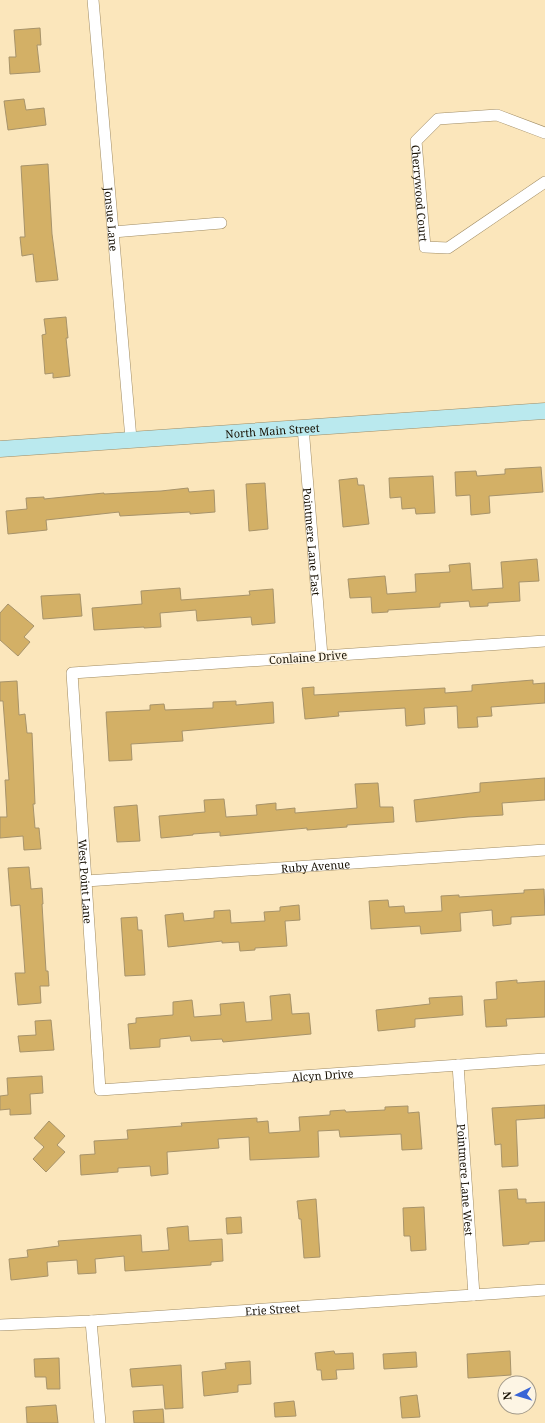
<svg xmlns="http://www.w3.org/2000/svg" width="545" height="1423" font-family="'Noto Serif',serif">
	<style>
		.building { fill: #d3b066; stroke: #a7936a }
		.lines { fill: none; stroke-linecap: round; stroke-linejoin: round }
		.street-casing { stroke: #a08c64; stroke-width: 12 }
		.secondary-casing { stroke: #a08c64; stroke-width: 17 }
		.street { stroke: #fff; stroke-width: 11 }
		.secondary { stroke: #bae9ee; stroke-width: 16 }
		.labels { text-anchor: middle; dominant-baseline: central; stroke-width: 3; stroke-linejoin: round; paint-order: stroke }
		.street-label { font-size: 11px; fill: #160f02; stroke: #fdf5e4 }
	</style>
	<rect width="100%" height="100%" fill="#fbe6bb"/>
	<path class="building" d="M40,28L41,45H37L40,72L10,74L9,57H16L14,30Z
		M24,99L26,110L44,108L46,125L8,130L4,101Z
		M48,164L52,234L58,280L36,282L33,254L22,256L20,237H25L21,166Z
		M66,317L68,338H66L70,376L53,378V373L45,374L42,335L46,334L44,319Z
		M541,467L543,492L489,496L490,513L471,515L470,495L456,496L455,472L476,471L477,476L505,474V469Z
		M433,476L435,513L416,514L415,508L402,509L401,497L390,498L389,478Z
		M357,478L358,485H364L369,524L343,527L339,480Z
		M265,483L268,529L249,531L246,484Z
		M188,488L189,492L214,490L215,512L190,514V512L120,516L119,512L46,520L47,530L8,534L6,511L27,509L26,498L44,497V499L104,493V494L161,491Z
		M537,559L539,581L519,582L520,601L488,603V606L470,607L469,601L440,603V607L388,610V612L372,613L371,597L350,598L348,579L385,576L387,594L416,592L415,574L450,572L449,565L470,563L472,590L503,588L501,562Z
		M180,588L181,600L250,595L249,591L273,589L275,623L252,625L251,617L197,621L196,610L160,613L161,627L144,628V627L94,630L92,608L142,604L141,591Z
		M80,594L82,616L43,619L41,596Z
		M8,604L34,626L24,637L30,642L18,656L0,640V613Z
		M533,680V684L545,683V703L491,707L492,716L477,717L478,727L458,728L457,706L424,708L425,724L406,726L405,708L338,712L339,716L305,719L302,688L314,687V695L445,688V693L472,691V685Z
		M17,681L19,715L25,714L27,733H32L35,804H33L35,828H39L41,849L24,850L23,836L0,838V817H7L5,780H9L3,701H0V682Z
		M236,701V705L273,702L274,723L182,731L183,741L131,744L132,760L109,761L106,712L150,710V705L164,704L165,710L213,708V702Z
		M545,778V800L502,803L503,815L468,817L416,822L414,800L480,792V783Z
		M378,783L380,807H393L394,822L347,825V827L307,830V828L220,836V832L193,834V835L161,838L159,816L205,812L204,800L224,799L226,817L257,815L256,805L276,803V810L295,808V813L357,808L355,784Z
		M137,805L140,841L117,842L114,807Z
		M29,867L31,889L42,888L43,904H42L46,971H48L49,986H40L41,1003L18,1005L15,973H25L20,905L11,906L8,868Z
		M544,889L545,915L511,917V924L493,926L492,910L460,913L461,931L421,934L420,926L371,929L369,901L388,900L389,907L404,906L405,913L442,911L441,896L459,895V897L524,893V890Z
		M299,905L300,920L285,921L287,946L255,948V950L240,951L239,942L222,943V941L168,947L165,915L183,913L184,921L214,918V911L230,910L231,923L265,921L264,912L280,911V907Z
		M137,917L138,930H142L145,975L125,976L121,918Z
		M517,980V983L545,981V1017L506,1019L507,1026L486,1027L484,1000L497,999L496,982Z
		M290,994L292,1014L309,1013L311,1034L223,1042L222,1039L191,1041L190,1036L160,1039V1047L130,1049L128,1024L136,1023V1018L173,1015V1002L192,1000L194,1017L221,1015L220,1004L244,1002L246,1022L272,1020L270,996Z
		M462,996L463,1015L415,1019V1027L378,1031L376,1010L430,1004L429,998Z
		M51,1020L54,1050L20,1052L18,1036L36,1035L35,1021Z
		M42,1076L43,1093L30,1094L31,1114L10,1115V1109L0,1110V1096L8,1095L7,1078Z
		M545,1105V1118L516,1120L518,1166L502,1167L501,1144L495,1145L492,1108Z
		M408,1106V1113L419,1112L422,1149L402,1150L401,1134L340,1137L339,1130L318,1131L319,1157L250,1160L249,1137L218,1139L219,1148L167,1152L168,1174L151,1176L150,1166L118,1168V1172L81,1175L80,1155L95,1154L94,1141L128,1139L127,1130L182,1126L181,1123L257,1118V1122L268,1121L269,1133L300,1131L299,1117L330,1115V1111L345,1110L346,1112L385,1110V1107Z
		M49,1121L65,1136L57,1145L65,1152L46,1172L33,1159L44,1147L34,1138Z
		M517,1189L518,1199H526V1203L545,1202V1241L529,1242V1244L503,1246L499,1190Z
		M316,1199L320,1257L304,1258L301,1219H299L297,1201Z
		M424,1207L426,1250L411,1251L410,1236H404L403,1208Z
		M241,1217L242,1233L227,1234L226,1218Z
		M188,1226L189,1241L222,1239L223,1261L211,1262V1265L125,1271L124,1256L95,1259L96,1273L78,1274L77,1260L47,1262L48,1276L11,1280L9,1259L28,1257L27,1250L59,1246L58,1241L141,1235L142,1252L169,1250L167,1228Z
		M334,1351L335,1354L353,1353L354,1369L336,1370L337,1379L322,1380L321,1370H317L315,1353Z
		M510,1351L511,1375L468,1378L467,1354Z
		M416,1352L417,1367L384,1369L383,1354Z
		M59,1358L60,1389H47L46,1377H35L34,1359Z
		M250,1361L251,1384L238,1385V1392L204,1396L202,1372L226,1369L225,1363Z
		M181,1365L183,1408L165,1409L163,1385L132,1387L130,1369Z
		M417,1395L420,1417L402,1418L400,1397Z
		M294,1401L296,1416L275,1417L274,1403Z
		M56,1405L58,1423H27L26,1407Z
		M163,1409L164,1423H134L133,1411Z"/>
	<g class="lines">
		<g class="street-casing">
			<g id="street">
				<path id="s1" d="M93,0L131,439"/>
				<path id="s2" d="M545,133L497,115L438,119L416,141L425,247L448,248L545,182"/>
				<path d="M113,232L221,223"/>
				<path id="s3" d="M303,427L322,656"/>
				<path id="s4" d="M545,641L72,673L100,1090L545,1059"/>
				<path id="s5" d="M86,881L545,850"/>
				<path id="s6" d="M458,1065L474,1295"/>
				<path d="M91,1321L100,1423"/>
				<path id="s7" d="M0,1325L91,1321L545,1290"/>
			</g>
		</g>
		<g class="secondary-casing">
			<g id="secondary">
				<path id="s8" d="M0,449L545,411"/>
			</g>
		</g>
		<use href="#street" class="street"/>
		<use href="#secondary" class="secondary"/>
	</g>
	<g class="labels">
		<g class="street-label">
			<text stroke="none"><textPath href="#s2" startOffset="194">Cherrywood Court</textPath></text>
			<text stroke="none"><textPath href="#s1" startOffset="220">Jonsue Lane</textPath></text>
			<text stroke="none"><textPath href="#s8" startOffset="273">North Main Street</textPath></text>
			<text stroke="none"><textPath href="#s3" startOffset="115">Pointmere Lane East</textPath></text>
			<text transform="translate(308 657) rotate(-4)">Conlaine Drive</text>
			<text stroke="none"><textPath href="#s5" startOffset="230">Ruby Avenue</textPath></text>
			<text stroke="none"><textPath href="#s4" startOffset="683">West Point Lane</textPath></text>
			<text stroke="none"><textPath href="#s4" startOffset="1115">Alcyn Drive</textPath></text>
			<text stroke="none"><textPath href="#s6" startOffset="115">Pointmere Lane West</textPath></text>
			<text stroke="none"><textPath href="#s7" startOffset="273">Erie Street</textPath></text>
		</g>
	</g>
	<g transform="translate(517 1395) rotate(265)"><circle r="19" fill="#fdf5e4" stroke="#a1998a"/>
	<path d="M0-3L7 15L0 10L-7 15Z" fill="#3965d6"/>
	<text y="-6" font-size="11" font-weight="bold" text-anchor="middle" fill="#160f02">N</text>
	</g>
</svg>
